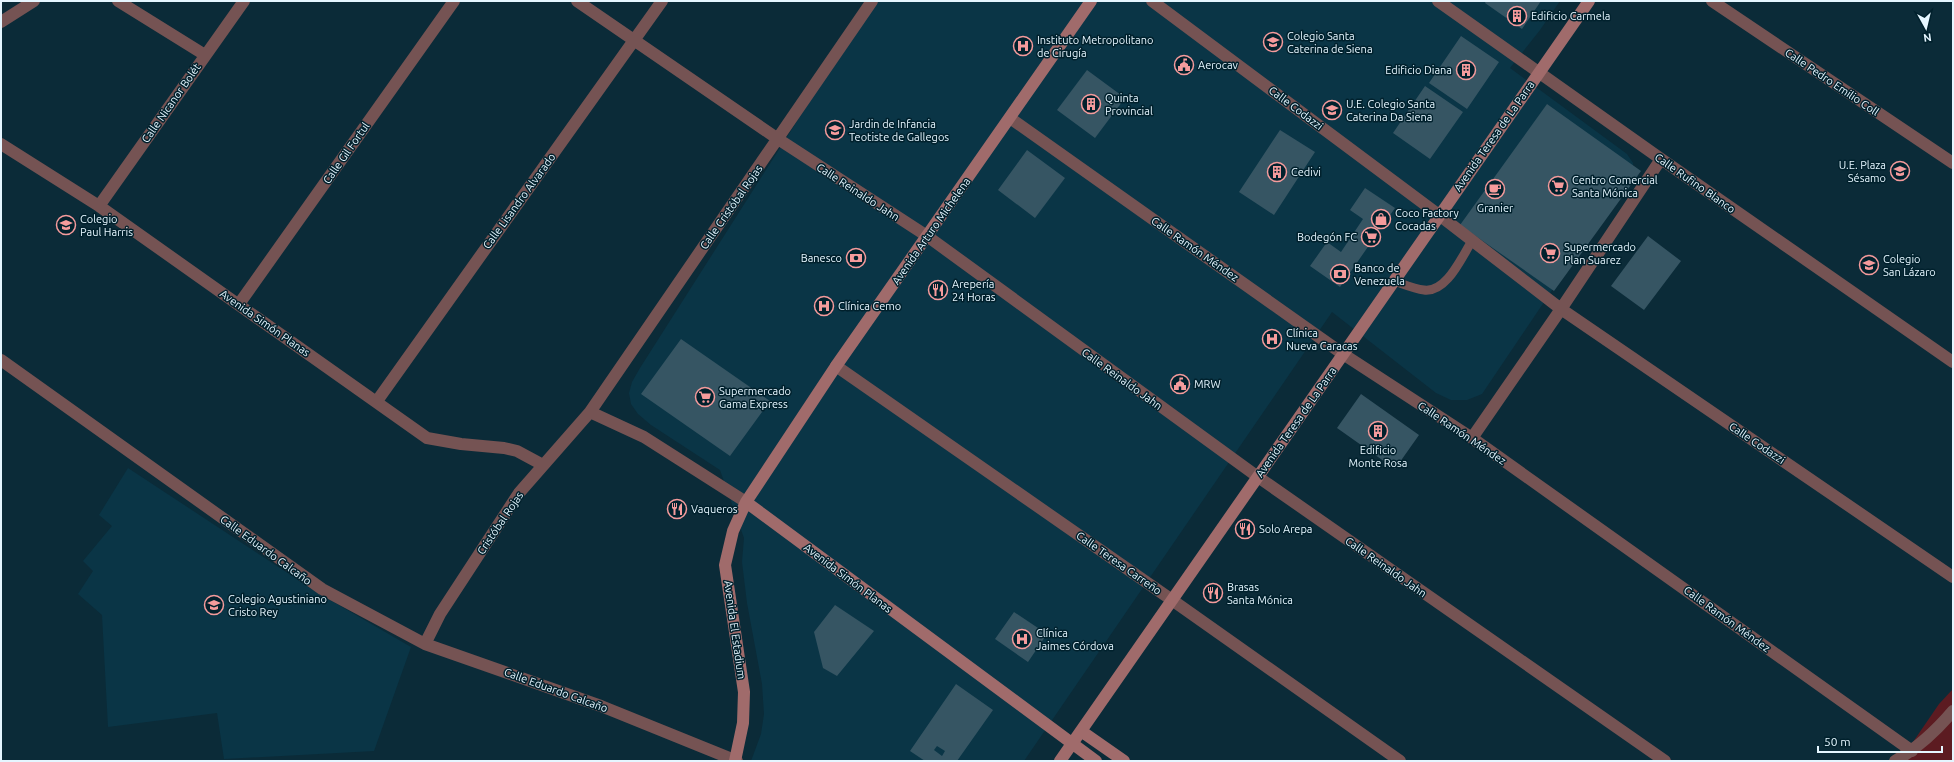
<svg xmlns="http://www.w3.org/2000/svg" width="1954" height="762" font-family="Ubuntu,sans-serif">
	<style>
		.built { fill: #0a3546 }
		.green { fill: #5c1b21 }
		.building { fill: #365563; fill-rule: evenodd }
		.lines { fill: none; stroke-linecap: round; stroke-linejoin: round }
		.lane { stroke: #755353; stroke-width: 9 }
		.street { stroke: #755353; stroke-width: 12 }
		.secondary { stroke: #a06b6b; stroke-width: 12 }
		.labels { text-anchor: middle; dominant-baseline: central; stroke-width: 3; stroke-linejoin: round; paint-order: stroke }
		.poi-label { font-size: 11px; fill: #e5f6ff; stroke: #01212d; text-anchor: start }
		.street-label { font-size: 11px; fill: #e5f6ff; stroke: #01212d }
	</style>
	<rect width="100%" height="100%" fill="#0b2b38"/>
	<path class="built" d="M875,1H1560L1540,30L1510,68L1627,154L1633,163V170L1482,394L1467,400H1451L1436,393L1332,312L1024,761H751L761,734L764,714L762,684L747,603L742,562L744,538L720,470L651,425L638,414L631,404L629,393L632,382L640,368L820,85Z
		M128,468L318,593L411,647L374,751L224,759L217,713L108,727L102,615L78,594L93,571L83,561L112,526L99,515Z"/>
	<path class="green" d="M1953,689V761H1900L1939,704Z"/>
	<path class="building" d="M1486,1H1541L1522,29L1485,3Z
		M1461,36L1499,62L1467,109L1429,83Z
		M1087,70L1125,98L1095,138L1057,110Z
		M1425,86L1463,112L1430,159L1393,133Z
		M1547,104L1641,171L1554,291L1460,225Z
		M1280,130L1315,152L1274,215L1239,192Z
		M1027,150L1065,178L1035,218L998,190Z
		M1365,188L1395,208L1340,287L1310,266L1327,242L1341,252L1363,219L1350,210Z
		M1648,236L1681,261L1644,310L1611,286Z
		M681,339L770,401L730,456L641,394Z
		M1361,394L1419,435L1395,469L1337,428Z
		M835,605L874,631L837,676L823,668L814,632Z
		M1014,612L1047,634L1028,662L995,639Z
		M956,684L993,710L957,761H925L910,751ZM937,746L945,751L942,756L934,750Z"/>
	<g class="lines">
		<path class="lane" d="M1394,281C1403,284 1414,289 1424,290C1447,293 1462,256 1472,241"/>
		<path class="street" d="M118,1L205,55
			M577,1L778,139L927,236L1258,477L1665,761
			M1152,1L1439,215L1561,309L1953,577
			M1438,1L1661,159L1953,362
			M1712,1L1953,163
			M1,22L34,1
			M1010,118L1343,354L1472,438L1912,751
			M1,144L99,206L427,438L461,444L504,448L517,451L543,465
			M99,206L244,1
			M239,304L454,1
			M1,360L322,589L425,644L601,706L737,761
			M836,366L1172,600L1400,761
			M377,401L662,1
			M590,412L644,437L746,502
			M1472,438L1561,309L1661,159
			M425,644L440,614L519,493L590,412L872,1
			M1895,761C1918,748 1936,731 1953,711"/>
		<path class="secondary" d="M746,502L1096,761
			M1081,731L1124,761
			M735,761L743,723L744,692L725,565L733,531L746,502L836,366L1091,1
			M1060,761L1589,1"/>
	</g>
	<defs>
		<g id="building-ring" transform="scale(1)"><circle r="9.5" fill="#01212d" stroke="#f59b9c" stroke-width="1.5"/><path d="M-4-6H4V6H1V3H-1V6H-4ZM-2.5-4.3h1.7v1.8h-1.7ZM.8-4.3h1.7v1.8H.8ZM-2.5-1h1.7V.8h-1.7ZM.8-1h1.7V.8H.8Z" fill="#f59b9c"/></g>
		<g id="school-ring" transform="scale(1)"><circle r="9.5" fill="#01212d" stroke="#f59b9c" stroke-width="1.5"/><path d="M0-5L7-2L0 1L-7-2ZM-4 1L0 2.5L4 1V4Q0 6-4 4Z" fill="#f59b9c"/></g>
		<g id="hospital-ring" transform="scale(1)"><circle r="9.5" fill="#01212d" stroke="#f59b9c" stroke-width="1.5"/><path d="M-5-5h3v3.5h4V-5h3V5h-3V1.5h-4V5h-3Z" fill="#f59b9c"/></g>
		<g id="civic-ring" transform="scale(1)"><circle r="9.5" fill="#01212d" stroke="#f59b9c" stroke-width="1.5"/><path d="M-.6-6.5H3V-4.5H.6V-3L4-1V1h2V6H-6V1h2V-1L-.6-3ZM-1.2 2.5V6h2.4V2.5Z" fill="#f59b9c"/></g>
		<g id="supermarket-ring" transform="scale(1)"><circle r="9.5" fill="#01212d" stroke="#f59b9c" stroke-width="1.5"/><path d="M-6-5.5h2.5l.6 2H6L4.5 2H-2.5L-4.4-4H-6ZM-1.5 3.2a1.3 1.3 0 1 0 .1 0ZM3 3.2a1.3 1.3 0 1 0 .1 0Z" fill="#f59b9c"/></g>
		<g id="cafe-ring" transform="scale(1)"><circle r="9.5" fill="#01212d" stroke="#f59b9c" stroke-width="1.5"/><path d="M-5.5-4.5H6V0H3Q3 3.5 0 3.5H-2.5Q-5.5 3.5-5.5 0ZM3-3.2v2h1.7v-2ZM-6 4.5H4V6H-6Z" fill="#f59b9c"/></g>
		<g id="shop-ring" transform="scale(1)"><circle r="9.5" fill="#01212d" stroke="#f59b9c" stroke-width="1.5"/><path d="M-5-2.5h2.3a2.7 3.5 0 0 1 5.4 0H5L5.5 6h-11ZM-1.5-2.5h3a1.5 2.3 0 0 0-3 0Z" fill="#f59b9c"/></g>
		<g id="bank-ring" transform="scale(1)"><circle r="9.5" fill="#01212d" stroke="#f59b9c" stroke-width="1.5"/><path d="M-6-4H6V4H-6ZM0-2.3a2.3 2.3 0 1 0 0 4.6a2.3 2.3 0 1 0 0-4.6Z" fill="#f59b9c"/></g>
		<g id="restaurant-ring" transform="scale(1)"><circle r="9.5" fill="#01212d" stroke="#f59b9c" stroke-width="1.5"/><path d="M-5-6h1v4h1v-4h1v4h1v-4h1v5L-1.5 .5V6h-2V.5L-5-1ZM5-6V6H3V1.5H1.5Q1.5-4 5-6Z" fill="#f59b9c"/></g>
	</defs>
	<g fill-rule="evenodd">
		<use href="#building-ring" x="1517" y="16"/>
		<use href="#school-ring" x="1273" y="42"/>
		<use href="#hospital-ring" x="1023" y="46"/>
		<use href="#civic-ring" x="1184" y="65"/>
		<use href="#building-ring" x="1466" y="70"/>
		<use href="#building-ring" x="1091" y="104"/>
		<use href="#school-ring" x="1332" y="110"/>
		<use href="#school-ring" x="835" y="130"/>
		<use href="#school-ring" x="1900" y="171"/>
		<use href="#building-ring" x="1277" y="172"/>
		<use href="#supermarket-ring" x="1558" y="186"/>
		<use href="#cafe-ring" x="1495" y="189"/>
		<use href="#shop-ring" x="1381" y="219"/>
		<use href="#school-ring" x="66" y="225"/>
		<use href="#supermarket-ring" x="1371" y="237"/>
		<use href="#supermarket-ring" x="1550" y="253"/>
		<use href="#bank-ring" x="856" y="258"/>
		<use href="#school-ring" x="1869" y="265"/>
		<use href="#bank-ring" x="1340" y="274"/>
		<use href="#restaurant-ring" x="938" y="290"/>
		<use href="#hospital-ring" x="824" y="306"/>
		<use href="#hospital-ring" x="1272" y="339"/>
		<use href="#civic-ring" x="1180" y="384"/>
		<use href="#supermarket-ring" x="705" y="397"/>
		<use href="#building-ring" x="1378" y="431"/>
		<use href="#restaurant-ring" x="677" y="509"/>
		<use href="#restaurant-ring" x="1245" y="529"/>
		<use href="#restaurant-ring" x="1213" y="593"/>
		<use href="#school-ring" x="214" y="605"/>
		<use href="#hospital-ring" x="1022" y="639"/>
	</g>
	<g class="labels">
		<g class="poi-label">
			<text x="1531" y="16">Edificio Carmela</text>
			<text x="1287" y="36">Colegio Santa<tspan x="1287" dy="13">Caterina de Siena</tspan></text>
			<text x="1037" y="40">Instituto Metropolitano<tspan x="1037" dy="13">de Cirugía</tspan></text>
			<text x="1198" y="65">Aerocav</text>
			<text x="1452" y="70" text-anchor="end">Edificio Diana</text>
			<text x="1105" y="98">Quinta<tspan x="1105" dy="13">Provincial</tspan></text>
			<text x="1346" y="104">U.E. Colegio Santa<tspan x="1346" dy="13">Caterina Da Siena</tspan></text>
			<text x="849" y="124">Jardin de Infancia<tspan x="849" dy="13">Teotiste de Gallegos</tspan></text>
			<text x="1886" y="165" text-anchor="end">U.E. Plaza<tspan x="1886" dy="13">Sésamo</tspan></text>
			<text x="1291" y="172">Cedivi</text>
			<text x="1572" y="180">Centro Comercial<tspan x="1572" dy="13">Santa Mónica</tspan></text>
			<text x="1495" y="208" text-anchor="middle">Granier</text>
			<text x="1395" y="213">Coco Factory<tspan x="1395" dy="13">Cocadas</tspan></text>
			<text x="80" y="219">Colegio<tspan x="80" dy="13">Paul Harris</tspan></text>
			<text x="1357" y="237" text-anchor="end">Bodegón FC</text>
			<text x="1564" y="247">Supermercado<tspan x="1564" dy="13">Plan Suarez</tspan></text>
			<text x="842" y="258" text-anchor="end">Banesco</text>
			<text x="1883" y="259">Colegio<tspan x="1883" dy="13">San Lázaro</tspan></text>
			<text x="1354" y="268">Banco de<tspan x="1354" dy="13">Venezuela</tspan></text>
			<text x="952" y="284">Arepería<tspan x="952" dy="13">24 Horas</tspan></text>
			<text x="838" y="306">Clínica Cemo</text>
			<text x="1286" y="333">Clínica<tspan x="1286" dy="13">Nueva Caracas</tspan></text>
			<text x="1194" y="384">MRW</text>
			<text x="719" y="391">Supermercado<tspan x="719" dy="13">Gama Express</tspan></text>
			<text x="1378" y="450" text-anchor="middle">Edificio<tspan x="1378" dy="13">Monte Rosa</tspan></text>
			<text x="691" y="509">Vaqueros</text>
			<text x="1259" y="529">Solo Arepa</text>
			<text x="1227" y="587">Brasas<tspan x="1227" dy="13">Santa Mónica</tspan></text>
			<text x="228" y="599">Colegio Agustiniano<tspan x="228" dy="13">Cristo Rey</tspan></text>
			<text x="1036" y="633">Clínica<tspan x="1036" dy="13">Jaimes Córdova</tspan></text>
		</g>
		<g class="street-label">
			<text transform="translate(1832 82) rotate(34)">Calle Pedro Emilio Coll</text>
			<text transform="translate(171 103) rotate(-55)">Calle Nicanor Bolét</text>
			<text transform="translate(1296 108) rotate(37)">Calle Codazzi</text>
			<text transform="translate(1494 136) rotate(-55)">Avenida Teresa de La Parra</text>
			<text transform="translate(346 153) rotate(-55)">Calle Gil Fortul</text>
			<text transform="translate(1695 183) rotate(35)">Calle Rufino Blanco</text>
			<text transform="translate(858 192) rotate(33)">Calle Reinaldo Jahn</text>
			<text transform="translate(519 201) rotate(-54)">Calle Lisandro Alvarado</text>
			<text transform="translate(731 207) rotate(-55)">Calle Cristóbal Rojas</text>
			<text transform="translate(931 231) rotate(-55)">Avenida Arturo Michelena</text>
			<text transform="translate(1195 249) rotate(35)">Calle Ramón Méndez</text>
			<text transform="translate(265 323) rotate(35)">Avenida Simón Planas</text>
			<text transform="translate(1122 379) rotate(36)">Calle Reinaldo Jahn</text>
			<text transform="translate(1296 422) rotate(-55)">Avenida Teresa de La Parra</text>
			<text transform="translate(1462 433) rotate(34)">Calle Ramón Méndez</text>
			<text transform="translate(1757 443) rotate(34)">Calle Codazzi</text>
			<text transform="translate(500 523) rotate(-56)">Cristóbal Rojas</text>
			<text transform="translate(266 550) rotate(36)">Calle Eduardo Calcaño</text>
			<text transform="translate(1119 563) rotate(35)">Calle Teresa Carreño</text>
			<text transform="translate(1386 567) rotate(35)">Calle Reinaldo Jahn</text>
			<text transform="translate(848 578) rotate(37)">Avenida Simón Planas</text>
			<text transform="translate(1727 619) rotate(36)">Calle Ramón Méndez</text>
			<text transform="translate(735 630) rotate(82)">Avenida El Estadium</text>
			<text transform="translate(556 690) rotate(20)">Calle Eduardo Calcaño</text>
		</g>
	</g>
	<rect width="1954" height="762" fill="none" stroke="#e5f6ff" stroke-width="4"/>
	<g transform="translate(1926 28) rotate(172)" stroke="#01212d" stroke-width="3" paint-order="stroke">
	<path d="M0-3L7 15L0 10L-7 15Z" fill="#e5f6ff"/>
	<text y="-6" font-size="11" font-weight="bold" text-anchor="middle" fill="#e5f6ff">N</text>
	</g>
	<path d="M1818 746v6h124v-6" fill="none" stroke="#e5f6ff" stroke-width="2"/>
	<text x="1824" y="746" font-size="12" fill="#e5f6ff" stroke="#01212d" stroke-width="3" paint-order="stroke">50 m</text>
</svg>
